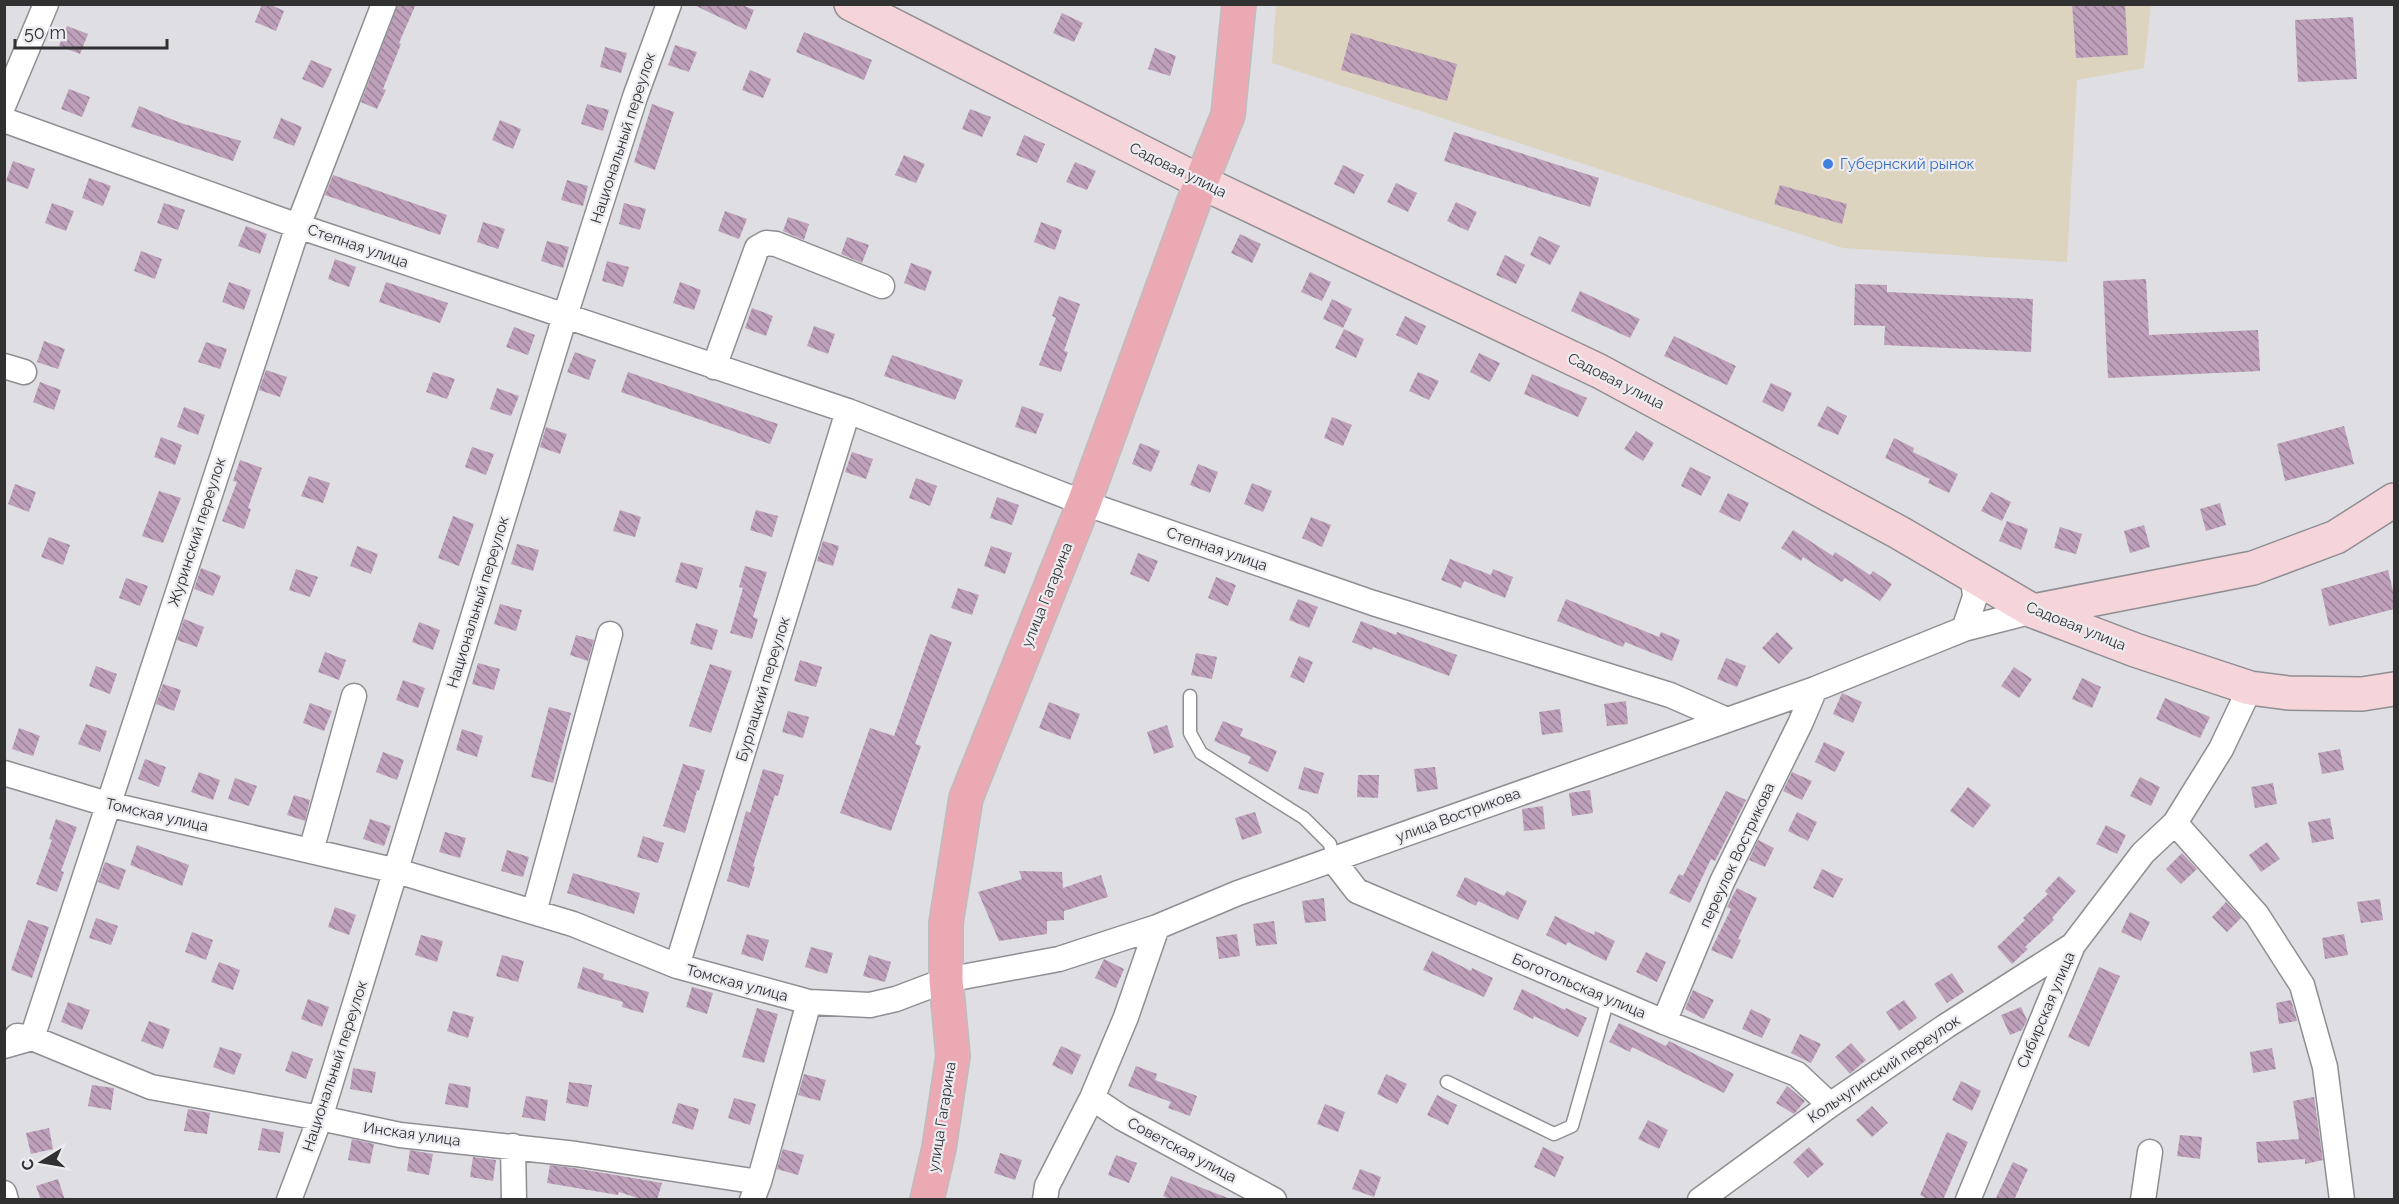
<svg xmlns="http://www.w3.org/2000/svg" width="2399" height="1204" font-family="Raleway,sans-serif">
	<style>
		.commercial { fill: #ddd4bf }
		.building { fill: url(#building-back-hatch) }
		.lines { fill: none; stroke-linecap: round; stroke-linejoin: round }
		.lane-casing { stroke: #8f8e93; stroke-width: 15 }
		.street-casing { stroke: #8f8e93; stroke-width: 27 }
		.secondary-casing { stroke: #8f8e93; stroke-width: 36 }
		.primary-casing { stroke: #bdbdbd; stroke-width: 36 }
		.lane { stroke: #fff; stroke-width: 12 }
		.street { stroke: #fff; stroke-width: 24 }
		.secondary { stroke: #f5d5d9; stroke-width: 33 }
		.primary { stroke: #ebaab3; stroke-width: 33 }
		.shop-dot { fill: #3f7fe0; stroke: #ecebf0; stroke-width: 2 }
		.labels { text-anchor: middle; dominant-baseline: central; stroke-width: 4.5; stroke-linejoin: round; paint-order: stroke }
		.street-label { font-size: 15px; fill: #313132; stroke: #ecebf0 }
		.shop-label { font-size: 15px; fill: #366cbe; stroke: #ecebf0; text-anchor: start }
	</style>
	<defs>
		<pattern id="building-back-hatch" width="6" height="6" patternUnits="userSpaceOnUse" patternTransform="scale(1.5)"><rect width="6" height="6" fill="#bea0ba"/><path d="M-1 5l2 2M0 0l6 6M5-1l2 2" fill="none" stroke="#9b8398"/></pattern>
	</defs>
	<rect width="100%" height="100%" fill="#dedee3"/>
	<path class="commercial" d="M1276,5H2151L2144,68L2077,80L2067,262L1843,248L1272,63Z"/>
	<path class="building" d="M262,4H269L284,11L276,31L255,22Z
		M398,4H416L399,43L401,44L383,89L386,90L377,109L361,102Z
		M692,4H740L754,10L746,30Z
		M2072,4H2125L2128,55L2076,58Z
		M1062,13L1083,23L1074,42L1053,33Z
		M2353,17L2357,79L2298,82L2295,20Z
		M67,26L88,34L80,54L59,46Z
		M804,32L872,60L864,80L796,52Z
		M1351,33L1457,64L1447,101L1341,70Z
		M675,45L697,52L689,72L668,65Z
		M605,47L627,53L621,73L600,67Z
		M1155,48L1176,56L1170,76L1148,69Z
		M311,60L332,69L323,88L302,79Z
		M750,70L771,79L763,98L742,90Z
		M69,89L90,97L82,117L61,109Z
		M587,104L609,110L603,131L581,124Z
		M652,104L674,112L655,170L634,162Z
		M139,106L181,123L241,141L233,161L131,127Z
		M970,109L991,117L982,137L962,129Z
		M281,118L302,127L294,146L273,138Z
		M500,120L521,129L513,149L492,140Z
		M1454,132L1599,178L1590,207L1444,161Z
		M1024,135L1045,144L1037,163L1016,155Z
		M904,155L925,164L916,183L895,175Z
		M13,161L35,169L28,189L6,181Z
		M1075,162L1096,171L1087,190L1066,182Z
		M1343,165L1364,175L1354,194L1334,184Z
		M333,175L447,215L440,235L325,195Z
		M89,178L111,186L103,206L82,198Z
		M567,180L588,186L583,206L561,200Z
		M1396,183L1417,193L1408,212L1387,202Z
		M1780,185L1847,204L1842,224L1774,204Z
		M1456,202L1477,212L1468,231L1447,221Z
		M52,203L74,211L66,231L45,223Z
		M164,203L185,210L178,230L157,223Z
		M624,203L646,209L640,230L619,224Z
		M725,211L747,219L739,239L718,231Z
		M788,217L809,224L804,240L783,231Z
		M483,222L505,229L498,249L477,242Z
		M1041,222L1062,230L1055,250L1034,242Z
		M246,226L267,234L260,254L238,246Z
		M1240,234L1261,244L1252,263L1231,253Z
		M1539,236L1560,246L1550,265L1530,255Z
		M847,237L869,245L862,263L841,254Z
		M547,241L569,247L563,268L541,261Z
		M141,251L162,259L155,279L134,271Z
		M1505,255L1525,265L1516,284L1496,275Z
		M335,259L356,267L349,287L328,279Z
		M607,261L629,267L623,287L602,281Z
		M911,263L932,271L925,291L904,283Z
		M1310,272L1331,282L1322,301L1301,292Z
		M2146,279L2149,335L2258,330L2260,371L2108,378L2103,281Z
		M229,282L251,290L244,310L222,302Z
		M386,282L448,303L440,323L379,302Z
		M680,282L701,290L694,310L673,303Z
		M1855,284L1887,285V292L2033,299L2031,352L1884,345L1885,326L1854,325Z
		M1580,291L1640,319L1630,338L1571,311Z
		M1059,296L1080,304L1064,351L1068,352L1061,372L1039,365L1056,318L1052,316Z
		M1332,299L1352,309L1343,328L1323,319Z
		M752,308L773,316L766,336L745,328Z
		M1405,316L1426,326L1417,345L1396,335Z
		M814,326L835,334L828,354L807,346Z
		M514,327L535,335L528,355L506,347Z
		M1344,329L1364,339L1356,358L1335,348Z
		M1674,336L1736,366L1727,385L1664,356Z
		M44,341L65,349L58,369L37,362Z
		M206,342L227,349L220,369L198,362Z
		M575,352L596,360L589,380L567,372Z
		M1479,353L1500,363L1490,382L1470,372Z
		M892,355L963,380L955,400L884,376Z
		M266,370L287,377L280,397L259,390Z
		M433,372L455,379L447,399L426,392Z
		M628,372L778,424L770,444L621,392Z
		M1418,372L1439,381L1429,400L1409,391Z
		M1532,374L1587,398L1578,417L1524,394Z
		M40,382L61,390L54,410L33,402Z
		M1771,383L1792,393L1783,412L1762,402Z
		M497,388L519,396L511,416L490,409Z
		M1022,406L1044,414L1036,434L1015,427Z
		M1827,406L1847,416L1838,435L1817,426Z
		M184,407L205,415L198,435L177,427Z
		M1332,417L1352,425L1343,446L1324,438Z
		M2344,426L2354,464L2285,481L2277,444Z
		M546,427L567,434L560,454L540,447Z
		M1636,431L1654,443L1643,461L1624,449Z
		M161,437L182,445L175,465L154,457Z
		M1894,438L1914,448L1913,452L1958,474L1949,493L1928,483L1930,479L1885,458Z
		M1140,443L1160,451L1151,472L1132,464Z
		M472,447L494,454L486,475L465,467Z
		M852,452L873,459L866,479L845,472Z
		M240,460L262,468L248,508L251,509L244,529L222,521L237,482L233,481Z
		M1198,464L1218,472L1210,493L1190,485Z
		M1690,467L1711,477L1701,496L1681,486Z
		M309,476L330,483L323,503L301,496Z
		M916,478L937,486L930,506L909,498Z
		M1252,483L1272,491L1263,512L1244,504Z
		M15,484L36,492L29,512L8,504Z
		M159,491L181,498L163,543L142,536Z
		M1991,492L2011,502L2002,521L1981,511Z
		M1728,493L1749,503L1740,522L1719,512Z
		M997,497L1019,505L1012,525L990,518Z
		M2220,503L2226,525L2206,531L2200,509Z
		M620,510L641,517L635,537L613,531Z
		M756,510L778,516L772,537L750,530Z
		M453,516L474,524L459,566L438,558Z
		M1311,517L1331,525L1322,547L1302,538Z
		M2007,521L2028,529L2021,550L1999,541Z
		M2144,525L2150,547L2130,553L2124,531Z
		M2060,527L2082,534L2076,554L2054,548Z
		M1793,530L1833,556L1835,552L1870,575L1873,571L1892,584L1880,601L1845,578L1842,582L1803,557L1801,561L1781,548Z
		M49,537L70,545L63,565L41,557Z
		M823,541L839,546L833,566L817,561Z
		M517,544L539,550L533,571L511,564Z
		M357,546L378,554L371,574L350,566Z
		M991,546L1012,553L1005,574L984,566Z
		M1138,553L1158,561L1149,582L1130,574Z
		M1450,559L1491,575L1493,569L1513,577L1505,598L1464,581L1461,588L1441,580Z
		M681,562L703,568L697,589L675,582Z
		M745,566L767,572L753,617L758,619L752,639L730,633L743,588L739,587Z
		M201,568L221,576L213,596L194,589Z
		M296,569L318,577L310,597L289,590Z
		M2388,570L2394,595V609L2329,626L2321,589Z
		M1216,577L1236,585L1228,606L1208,598Z
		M126,578L148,586L140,606L119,598Z
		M958,588L979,595L972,615L951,608Z
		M1298,599L1318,607L1309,628L1289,620Z
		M1566,599L1659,637L1661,632L1680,640L1672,661L1625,642L1623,647L1557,621Z
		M500,604L522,610L516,631L494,624Z
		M184,619L204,627L197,647L177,640Z
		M1361,621L1396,635L1397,632L1457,655L1449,676L1373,647L1372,650L1352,642Z
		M419,622L440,630L433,650L412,642Z
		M696,623L718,630L712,650L690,644Z
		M1777,632L1793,648L1779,664L1762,648Z
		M930,634L952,642L915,744L921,746L891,831L840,813L870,728L894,736Z
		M576,635L594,640L588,661L570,655Z
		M325,652L346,660L339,680L318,672Z
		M1196,653L1217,657L1212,679L1191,675Z
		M1299,656L1313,662L1304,683L1290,677Z
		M1726,658L1746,666L1737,687L1717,679Z
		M800,660L822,667L816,687L794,681Z
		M478,663L500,669L494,690L472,684Z
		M710,664L732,671L711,733L689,726Z
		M96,666L117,674L110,694L89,686Z
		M2014,667L2032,679L2019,698L2001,686Z
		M2082,678L2101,687L2092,708L2072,699Z
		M403,680L425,688L418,708L396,700Z
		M163,684L181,690L174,711L156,704Z
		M1842,693L1862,702L1853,723L1833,714Z
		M2165,698L2210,717L2200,738L2156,719Z
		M1626,701L1628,724L1607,726L1604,704Z
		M1049,702L1080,714L1070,740L1039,728Z
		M310,703L332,711L324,731L303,723Z
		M549,707L571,713L553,783L531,777Z
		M1560,709L1563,732L1542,735L1539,712Z
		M788,711L809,717L803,738L782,732Z
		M1223,721L1243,729L1240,736L1277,751L1268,772L1248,763L1251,757L1214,741Z
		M86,724L107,731L100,752L78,744Z
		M1167,725L1174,747L1154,754L1147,732Z
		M19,728L40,736L33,756L12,749Z
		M462,729L483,736L477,757L456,750Z
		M1824,742L1845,752L1835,772L1815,762Z
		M2340,749L2344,770L2322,774L2318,753Z
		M383,752L404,760L397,780L376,772Z
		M145,759L166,767L159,787L138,779Z
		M683,764L705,770L699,791L697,790L685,833L663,826Z
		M1304,767L1324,773L1318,794L1298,789Z
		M1435,767L1438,789L1417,792L1414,769Z
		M763,769L784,775L778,796L775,795L753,866L755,867L749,888L727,881L746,811L750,813Z
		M199,772L220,780L213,800L191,792Z
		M1792,772L1812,781L1802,800L1783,791Z
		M1358,775H1379L1378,798L1357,797Z
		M2140,777L2160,787L2151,806L2130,796Z
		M235,778L257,786L249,806L228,799Z
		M2273,783L2277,804L2255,808L2251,787Z
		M1968,787L1991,805L1973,828L1950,811Z
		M1590,790L1593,813L1572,816L1569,793Z
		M1726,791L1746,800L1715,861L1711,859L1690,903L1669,893L1679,874L1683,876Z
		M294,795L310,800L305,821L287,815Z
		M1543,806L1545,829L1524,831L1522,809Z
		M1255,812L1262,833L1242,840L1235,818Z
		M1797,812L1817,822L1808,841L1788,831Z
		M2330,818L2334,839L2312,843L2308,822Z
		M56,819L77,827L61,871L64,872L57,892L36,884L52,840L49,839Z
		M370,819L391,826L384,846L363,839Z
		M2106,825L2126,835L2117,854L2096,844Z
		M445,832L466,838L460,858L439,852Z
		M643,836L664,843L658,863L637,857Z
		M1758,840L1774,848L1765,867L1749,860Z
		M2267,842L2280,859L2261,872L2249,855Z
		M137,845L189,865L182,886L130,865Z
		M507,850L529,857L523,877L501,871Z
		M2182,853L2197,869L2181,884L2166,869Z
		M105,862L126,870L119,890L98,882Z
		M1822,869L1843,879L1833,898L1813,888Z
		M1019,871L1062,872L1063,888L1101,875L1108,897L1064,911V920L1047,921V934L999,941L978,892L1022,879Z
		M573,873L640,893L634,914L567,893Z
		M2059,876L2076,891L2052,918L2054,920L2025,947L2028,949L2012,964L1997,947L2025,920L2023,918L2048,894L2045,891Z
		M1465,877L1504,896L1507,891L1527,901L1518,920L1478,901L1476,906L1456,896Z
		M1737,888L1757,898L1738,939L1741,940L1732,959L1711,950L1731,909L1727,907Z
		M1324,898L1326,921L1305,923L1302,901Z
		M2380,899L2383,920L2361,923L2357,902Z
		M2226,902L2241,918L2227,932L2212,917Z
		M335,907L356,915L349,935L328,927Z
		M2130,912L2150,922L2141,941L2121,932Z
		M1555,916L1594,935L1595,931L1615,941L1606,961L1568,942L1566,945L1546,935Z
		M96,918L118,926L111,945L89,938Z
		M28,920L49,927L32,978L11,970Z
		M1274,921L1277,944L1256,946L1253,924Z
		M192,932L213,940L206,960L185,952Z
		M747,934L769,940L763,961L741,954Z
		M1237,934L1240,956L1219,959L1216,937Z
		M2344,934L2348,955L2325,959L2322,938Z
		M421,935L443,941L437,962L415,955Z
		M811,947L833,953L827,974L805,967Z
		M1432,951L1471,971L1472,968L1493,978L1484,997L1423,970Z
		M1646,952L1666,962L1657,982L1636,972Z
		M502,955L524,961L518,982L496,976Z
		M869,955L891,962L885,982L863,976Z
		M1104,959L1124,969L1116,988L1095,978Z
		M219,962L240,970L233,990L211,982Z
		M583,967L604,974L603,979L649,992L643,1013L622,1007L623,1002L577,988Z
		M2099,967L2120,976L2089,1047L2068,1037Z
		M1952,973L1964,992L1947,1003L1934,984Z
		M692,987L713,993L707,1014L686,1007Z
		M1522,989L1565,1010L1566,1008L1587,1018L1578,1037L1534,1016L1533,1019L1513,1009Z
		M1693,990L1714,1000L1704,1019L1685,1009Z
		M308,999L329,1007L322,1027L301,1019Z
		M1904,1000L1917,1018L1899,1031L1886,1012Z
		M2291,1000L2297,1021L2279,1024L2276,1003Z
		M68,1002L90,1010L82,1030L61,1022Z
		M2021,1007L2027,1020L2022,1030L2010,1035L2001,1015Z
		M757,1008L778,1014L764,1063L742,1057Z
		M1751,1009L1771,1019L1762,1038L1742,1029Z
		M453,1011L474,1017L468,1038L447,1031Z
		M149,1021L170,1029L163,1049L141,1041Z
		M1619,1023L1666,1046L1669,1041L1734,1074L1724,1093L1632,1047L1630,1052L1609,1042Z
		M1800,1034L1821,1044L1811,1063L1791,1053Z
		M1851,1043L1866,1060L1850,1074L1835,1057Z
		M1061,1046L1081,1055L1072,1075L1052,1065Z
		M220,1047L242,1054L234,1075L213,1067Z
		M2272,1048L2276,1069L2253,1073L2250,1052Z
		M292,1051L313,1059L306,1079L285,1071Z
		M1136,1066L1157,1074L1155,1080L1197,1096L1190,1116L1168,1108L1171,1102L1128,1086Z
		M353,1068L376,1072L372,1093L350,1089Z
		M804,1074L826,1080L820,1101L798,1095Z
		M1386,1074L1407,1084L1397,1104L1377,1094Z
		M1961,1081L1981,1091L1972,1111L1952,1100Z
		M569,1082L592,1085L588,1107L566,1103Z
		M449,1083L471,1087L468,1108L445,1104Z
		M92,1085L114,1088L111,1110L88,1106Z
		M1787,1086L1805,1101L1794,1114L1776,1103Z
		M1437,1095L1457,1105L1448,1125L1427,1115Z
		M526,1096L548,1100L545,1121L522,1117Z
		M2314,1097L2323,1160L2305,1164V1159L2258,1163L2256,1142L2299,1139L2293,1101Z
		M734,1098L756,1104L750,1125L728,1118Z
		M678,1103L699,1109L693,1130L672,1123Z
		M1325,1104L1345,1112L1338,1132L1317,1124Z
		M1872,1106L1888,1123L1872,1137L1856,1120Z
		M188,1109L210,1113L207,1134L184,1131Z
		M1648,1120L1668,1130L1659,1149L1638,1139Z
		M49,1128L53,1149L31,1154L26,1133Z
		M262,1128L284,1132L280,1153L258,1150Z
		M1947,1132L1968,1142L1943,1200H1929L1920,1195Z
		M2180,1135L2202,1137L2200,1159L2177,1156Z
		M352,1139L374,1144L370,1164L348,1160Z
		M1543,1147L1564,1157L1555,1177L1534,1167Z
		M1809,1147L1824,1164L1808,1178L1793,1162Z
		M783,1149L804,1155L798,1175L777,1169Z
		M410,1150L433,1154L429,1175L407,1171Z
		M1000,1153L1022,1160L1015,1180L994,1173Z
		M1116,1155L1137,1163L1129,1183L1108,1175Z
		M473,1157L496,1160L493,1181L470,1177Z
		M2013,1162L2028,1169L2014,1200H1995Z
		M550,1165L574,1168L662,1183L657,1200H644L619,1192L618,1195L547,1183Z
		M1360,1169L1381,1177L1374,1197L1352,1189Z
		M1171,1176L1228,1198V1200H1172L1163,1196Z
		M58,1179L65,1200H41L36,1186Z"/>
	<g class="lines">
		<g class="lane-casing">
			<path id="lane" d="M1190,696V733L1201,753L1304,818L1330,844L1333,860
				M1447,1082L1554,1134L1572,1126L1608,999"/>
		</g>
		<g class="street-casing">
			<path id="street" d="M4,104L46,4
				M4,120L298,226L848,411L1084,503L1373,603L1670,695L1725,719
				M4,366L24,372
				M714,367L757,248L766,243L776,244L882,286
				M1964,629L1975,597L1973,576
				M4,773L107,804L397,871L573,924L677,966L809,1002L870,1005L896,999L946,980L1059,959L1157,927L1238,893L1815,689L1964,629L2033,611
				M2175,823L2257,915L2302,985L2325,1067L2342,1200
				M311,851L354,696
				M1333,860L1357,891L1664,1022L1797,1074L1830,1105
				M534,912L610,634
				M1157,927L1126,1017L1092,1098L1122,1118L1274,1200
				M677,966L848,411
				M1664,1022L1722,882L1800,724L1815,689
				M17,1036L32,1038L151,1087L320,1118L400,1135L576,1154L759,1182
				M4,1046L32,1038L298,226L384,4
				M513,1146L514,1200
				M4,1193L6,1200
				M289,1200L320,1118L565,316L635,97L669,4
				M752,1200L759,1182L809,1002
				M1045,1200L1047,1186L1092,1098
				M1700,1200L1830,1105L1946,1026L2073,945
				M1968,1200L2073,945L2143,853L2175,823L2221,749L2250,688
				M2143,1200L2150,1152"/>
		</g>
		<g class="secondary-casing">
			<path id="secondary" d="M851,4L1201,182L1599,371L1900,533L2033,611L2135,650L2250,688L2288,693L2362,694L2394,689
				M2033,611L2253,568L2336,537L2394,500"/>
		</g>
		<g class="primary-casing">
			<path id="primary" d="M927,1200L939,1148L953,1056L946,980V923L966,798L1084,503L1201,182L1228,115L1239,4"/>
		</g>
		<use href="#lane" class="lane"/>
		<use href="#street" class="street"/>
		<use href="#secondary" class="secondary"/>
		<use href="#primary" class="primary"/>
	</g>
	<circle class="shop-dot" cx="1828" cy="164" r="6"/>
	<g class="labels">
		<g class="street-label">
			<text transform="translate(623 138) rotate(-72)">Национальный переулок</text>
			<text transform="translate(1178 170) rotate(26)">Садовая улица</text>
			<text transform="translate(358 246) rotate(19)">Степная улица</text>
			<text transform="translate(1616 381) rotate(27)">Садовая улица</text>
			<text transform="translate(197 532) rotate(-72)">Журинский переулок</text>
			<text transform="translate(1217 549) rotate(19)">Степная улица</text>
			<text transform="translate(1047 595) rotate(-68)">улица Гагарина</text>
			<text transform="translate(478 602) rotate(-73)">Национальный переулок</text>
			<text transform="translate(2076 626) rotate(22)">Садовая улица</text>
			<text transform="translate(763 689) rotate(-73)">Бурлацкий переулок</text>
			<text transform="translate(157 815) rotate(13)">Томская улица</text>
			<text transform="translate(1458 815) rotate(-20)">улица Вострикова</text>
			<text transform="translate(1737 855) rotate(-65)">переулок Вострикова</text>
			<text transform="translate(737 983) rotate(15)">Томская улица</text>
			<text transform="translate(1579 986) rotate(23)">Боготольская улица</text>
			<text transform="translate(2046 1010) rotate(-67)">Сибирская улица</text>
			<text transform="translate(335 1066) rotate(-72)">Национальный переулок</text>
			<text transform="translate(1884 1069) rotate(-34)">Кольчугинский переулок</text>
			<text transform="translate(942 1117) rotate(-81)">улица Гагарина</text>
			<text transform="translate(412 1134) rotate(8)">Инская улица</text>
			<text transform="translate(1182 1150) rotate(28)">Советская улица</text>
		</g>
		<g class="shop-label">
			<text x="1840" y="164">Губернский рынок</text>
		</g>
	</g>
	<rect width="2399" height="1204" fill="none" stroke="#313132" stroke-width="12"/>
	<g transform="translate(42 1162) rotate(259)" stroke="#ecebf0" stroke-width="4.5" paint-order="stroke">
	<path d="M0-4.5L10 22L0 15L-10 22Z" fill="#313132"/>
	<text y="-9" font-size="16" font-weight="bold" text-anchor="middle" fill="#313132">С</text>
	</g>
	<path d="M15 39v9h152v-9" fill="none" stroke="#313132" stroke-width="3"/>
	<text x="24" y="39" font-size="18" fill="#313132" stroke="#ecebf0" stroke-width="4.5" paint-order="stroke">50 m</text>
</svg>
